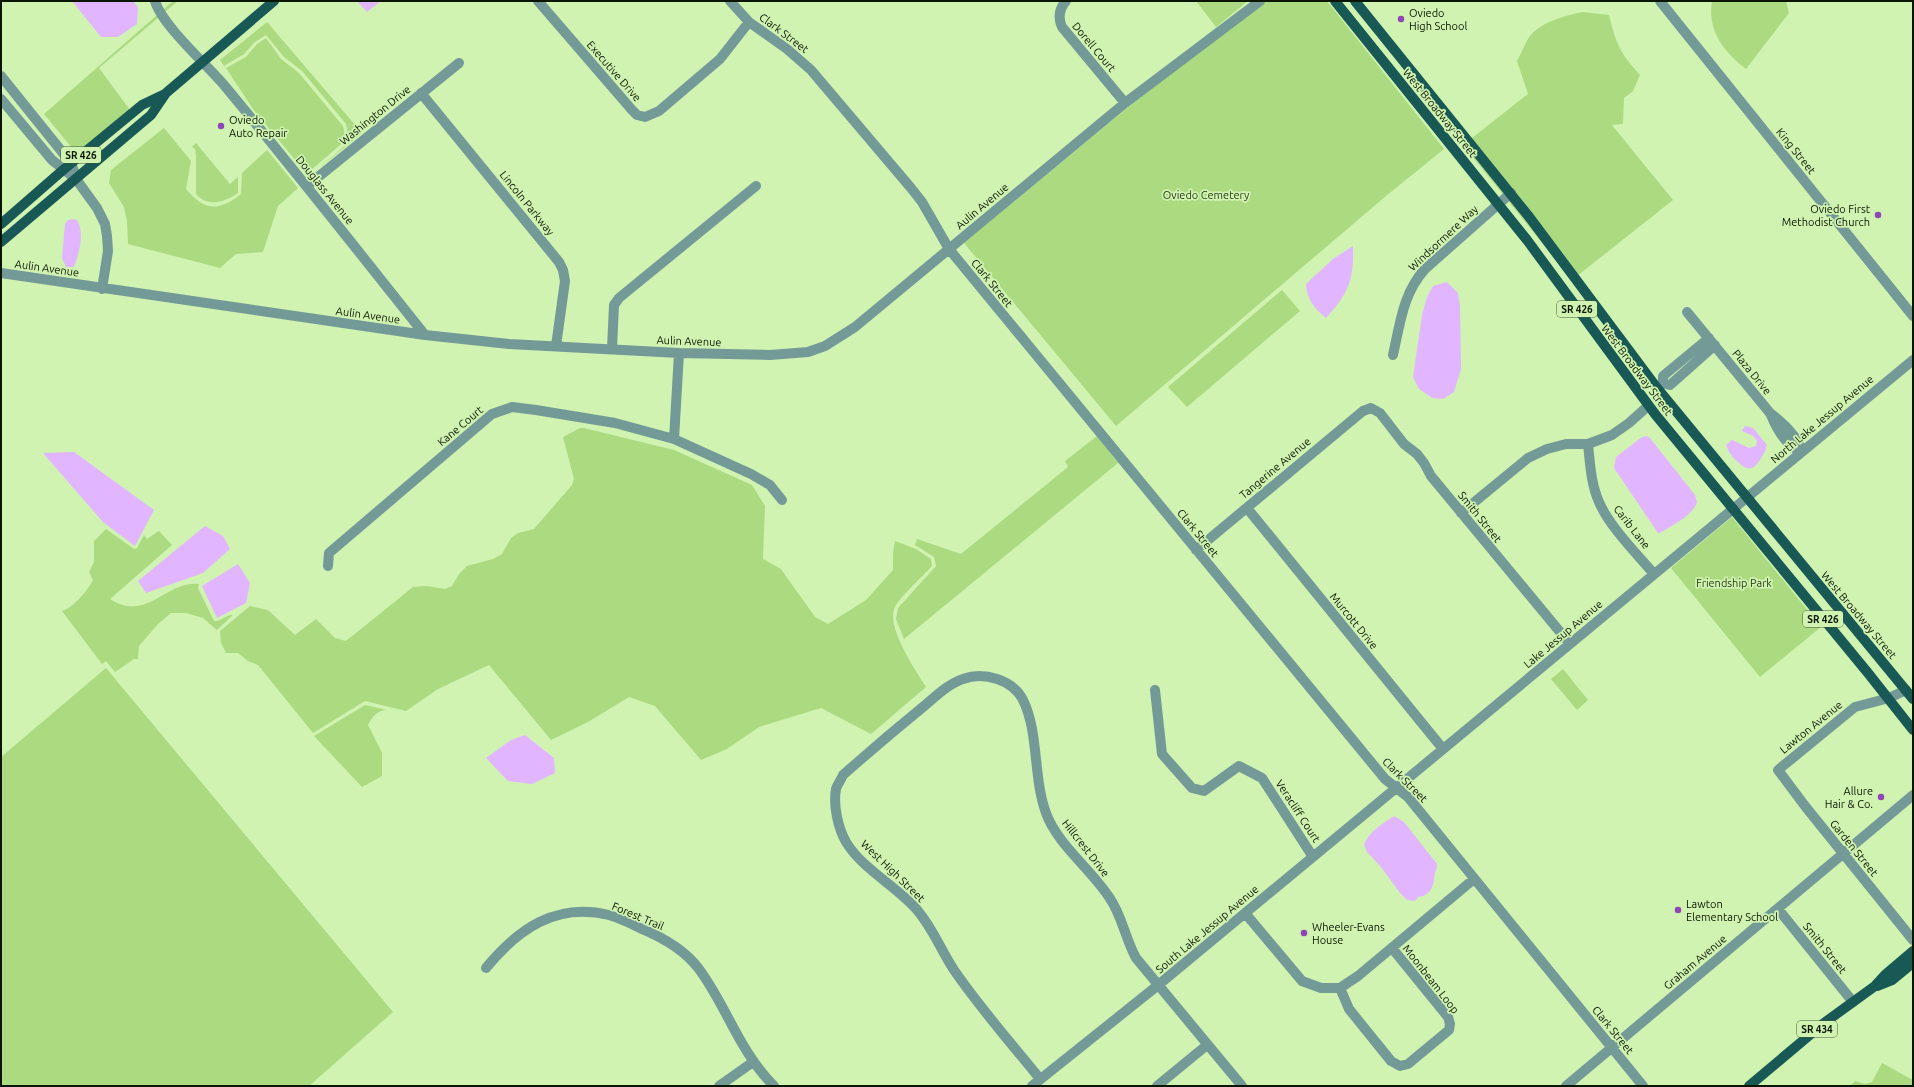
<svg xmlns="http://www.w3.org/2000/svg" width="1914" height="1087" font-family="Ubuntu,sans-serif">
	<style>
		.green { fill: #abda81 }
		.water { fill: #e1b5ff }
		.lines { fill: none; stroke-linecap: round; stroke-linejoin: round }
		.minor { stroke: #749a97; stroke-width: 10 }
		.major { stroke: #185855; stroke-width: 10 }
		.poi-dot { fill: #8e45b7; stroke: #d0f3b2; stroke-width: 1.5 }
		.labels { text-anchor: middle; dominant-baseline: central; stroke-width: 3.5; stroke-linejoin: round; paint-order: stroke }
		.shield { fill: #d0f3b2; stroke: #455836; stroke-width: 1 }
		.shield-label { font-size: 10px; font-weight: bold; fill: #0a1601 }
		.poi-label { font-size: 11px; fill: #0a1601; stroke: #d0f3b2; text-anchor: start }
		.street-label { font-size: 11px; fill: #0a1601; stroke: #d0f3b2 }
		.park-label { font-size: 11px; fill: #293d16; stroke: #d0f3b2 }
	</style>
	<rect width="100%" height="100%" fill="#d0f3b2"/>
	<path class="green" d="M173,1H178L99,68L130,110L77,154L44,114Z
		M1196,1H1248L1216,27Z
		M1265,1H1327L1444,149L1386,196L1116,426L964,243L1132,104Z
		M1712,1H1786L1789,13L1746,69C1724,52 1707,31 1712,1Z
		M1583,12L1609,15C1616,44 1620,53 1640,75L1633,91L1624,98L1623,124L1612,125L1673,200L1572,280L1463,145L1528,94L1517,61C1521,54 1524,46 1528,39C1539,22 1564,16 1583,12Z
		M267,22L362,133L319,168L348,143L349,139L346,124L302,71L284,57L266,35L255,42L244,54L224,66L220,60Z
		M266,38L281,59L299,73L343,126L346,140L311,170L301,167L253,109L226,68L246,57L257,44Z
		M164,128L191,161L186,189C205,211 218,212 241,194L242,173L267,150L298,188L278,206L263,252L236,254L220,268L128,244L127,221L124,207L109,183L111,170Z
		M196,143L230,184L238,177V193C225,202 208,208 196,194V156L195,149L192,147Z
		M1282,290L1300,311L1187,407L1168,387Z
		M580,428H584L674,450L752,485L765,506L763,559L781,569L815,617L828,624L866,600L893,570V553L895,541L916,549L931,559L932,566C924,575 899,598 895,607C885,626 916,671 926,687L871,734L821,708L759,727L727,749L701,760L655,706L629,697L588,722L551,740L489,665L438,689L406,711L365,701L313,733L258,665L248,661L238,653H226L221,643L220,631L250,606L268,610L295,635L316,619L335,638L346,641L413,587L426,586L445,589L452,586L459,574L467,566L493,559L502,554L511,538L518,533L534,529L572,485L574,479L563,437Z
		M1097,436L1118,463L904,639L896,619L898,608L936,566L934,557L915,545L917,539L961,554L1068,467L1065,461Z
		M1732,517L1821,627L1760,677L1671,568Z
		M106,529L134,549L137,548L144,535L147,539L159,531L172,545L110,599C148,623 164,581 199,584L198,588L214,621C221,622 226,614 233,615L217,630L203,618L186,613H171L158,624L139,646L138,659H134L115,672L106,661L102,664L62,611C73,608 88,590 93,580L89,572L94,562V541Z
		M106,668L393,1012L309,1086H1V757Z
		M1563,669L1588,700L1577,710L1551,679Z
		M365,705L387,710C377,710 372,717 368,725L382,753V776L362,787L314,736Z
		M1882,1063L1913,1080V1086H1850L1855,1081L1865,1084L1872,1082Z"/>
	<path class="water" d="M72,1H133L138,7L137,24L118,37H101Z
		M357,1H381L367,12Z
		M73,219L77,220C85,232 79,254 74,267H66L62,258L65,224L68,220Z
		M1353,246C1354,279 1349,293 1326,318C1315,309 1307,300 1306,284L1333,259Z
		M1447,282L1458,293L1460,306L1461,369L1454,392L1443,399L1432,398L1419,389L1413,377L1422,315L1427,297L1433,286Z
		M1745,426L1753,428L1767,445C1765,447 1767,450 1764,453C1757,465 1752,475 1739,463C1733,458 1729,453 1726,445L1732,440L1749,448L1756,446L1757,441L1753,436L1742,431Z
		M1647,436L1650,438L1695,495L1697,502C1692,516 1674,524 1662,532L1658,533L1614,468L1616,457L1642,437Z
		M74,452L154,510L135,546L103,522L43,453Z
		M205,526L223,536L230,549L203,573L146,593L138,581Z
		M238,564L250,583L246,603L217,618L202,586Z
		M525,735L554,758L555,773L532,784L508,781L486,758L511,740Z
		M1394,816L1404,822L1437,864C1437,868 1436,870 1435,873C1433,885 1433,895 1418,897L1415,901L1407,900L1400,893L1381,867L1367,852L1364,844C1370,831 1382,824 1394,816Z"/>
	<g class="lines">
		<path class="minor" d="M155,1C162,25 207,65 224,85C292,167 358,251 425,335
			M538,1L632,110L637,115L645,117L659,111L720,59L749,22
			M730,1L749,22L787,49L811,70L911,188L922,202L949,249L1385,779L1408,797L1643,1086
			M1066,1C1059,9 1058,18 1062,27L1125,103
			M1660,1L1913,316
			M1,76L71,163L74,171
			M421,93L559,262L563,270L565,281L556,346
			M1,99L52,160L76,179L97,208L105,224L107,236L108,251L102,289
			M307,186L459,63
			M1,273L425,335L509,344L679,353L770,355L808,352L825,346L855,327L1125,103L1260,1
			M1687,312L1770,413C1783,423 1798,436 1802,452
			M612,349L614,305L619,298L756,186
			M1393,355C1400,324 1403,293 1425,269L1511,193
			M1663,383V376L1709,338
			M1657,388L1663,383L1670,385L1715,345
			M1771,415C1777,430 1786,446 1802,452
			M674,439L679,353
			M1588,444C1590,463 1591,484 1599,502C1609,526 1637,554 1654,574
			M1247,508L1443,749
			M1461,513L1528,458L1547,449L1566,444H1588L1612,435L1629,423L1648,406
			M1196,550L1363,411L1371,408L1380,413L1404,444L1417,454L1424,463L1431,476L1570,644
			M328,566L329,553L492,414L512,407L536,410L615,423L674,439L751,474L770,485L782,500
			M1155,690L1162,754L1192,788L1204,791L1239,766L1262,778L1313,857
			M1906,690L1889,698L1855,707L1778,770L1805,806L1913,940
			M1778,909L1853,1002
			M1245,913L1302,981L1321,988H1340L1358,976L1474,879
			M486,968C518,929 556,902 609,915C619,918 630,923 640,928C662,937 684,949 699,969C727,1007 739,1051 774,1086
			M1340,988L1349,1009L1391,1061L1400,1066L1408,1064L1449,1030L1450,1024L1448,1017L1392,948
			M1040,1079C1011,1043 980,1008 954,970C941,950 933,929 918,911C897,886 863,870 846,842C838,828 833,805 836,789C837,785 841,780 843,775C869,752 896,729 923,707C935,697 948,684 963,679C984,671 1013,680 1023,700C1039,732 1033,778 1046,813C1057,844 1091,869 1109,897C1122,915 1125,938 1136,958L1242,1086
			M719,1086L753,1062
			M1032,1086L1157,986L1913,360
			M1157,1086L1207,1045
			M1566,1086L1913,795"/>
		<path class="major" d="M1335,1L1527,240L1655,414L1868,673L1913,730
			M1355,1L1530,218L1657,388L1913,699
			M1,224L63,170L142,105L165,94
			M1,242L151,115L166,93L274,1
			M1877,986L1892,980L1913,963
			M1749,1086L1824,1023L1875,986L1886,974L1913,951"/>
	</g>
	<g class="poi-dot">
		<circle cx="1401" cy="19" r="4"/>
		<circle cx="221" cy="126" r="4"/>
		<circle cx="1878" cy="215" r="4"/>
		<circle cx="1881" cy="797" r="4"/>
		<circle cx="1678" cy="910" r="4"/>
		<circle cx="1304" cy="933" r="4"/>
	</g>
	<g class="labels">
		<g class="shield">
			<rect x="61" y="147" width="40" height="16" rx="3"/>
			<rect x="1557" y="301" width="40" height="16" rx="3"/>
			<rect x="1803" y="611" width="40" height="16" rx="3"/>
			<rect x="1797" y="1021" width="40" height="16" rx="3"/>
		</g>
		<g class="shield-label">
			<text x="81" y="155">SR 426</text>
			<text x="1577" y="309">SR 426</text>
			<text x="1823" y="619">SR 426</text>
			<text x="1817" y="1029">SR 434</text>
		</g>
		<g class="poi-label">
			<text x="1409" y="13">Oviedo<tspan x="1409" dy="13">High School</tspan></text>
			<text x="229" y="120">Oviedo<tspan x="229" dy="13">Auto Repair</tspan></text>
			<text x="1870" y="209" text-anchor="end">Oviedo First<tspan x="1870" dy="13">Methodist Church</tspan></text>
			<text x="1873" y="791" text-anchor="end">Allure<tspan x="1873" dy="13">Hair &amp; Co.</tspan></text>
			<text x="1686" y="904">Lawton<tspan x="1686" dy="13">Elementary School</tspan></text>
			<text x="1312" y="927">Wheeler-Evans<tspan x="1312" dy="13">House</tspan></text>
		</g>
		<g class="street-label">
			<text transform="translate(784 33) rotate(37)">Clark Street</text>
			<text transform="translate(1094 47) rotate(50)">Dorell Court</text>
			<text transform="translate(614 71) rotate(49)">Executive Drive</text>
			<text transform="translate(1440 113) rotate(51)">West Broadway Street</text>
			<text transform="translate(375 115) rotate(-39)">Washington Drive</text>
			<text transform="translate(1796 151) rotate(51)">King Street</text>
			<text transform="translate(325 190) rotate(51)">Douglass Avenue</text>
			<text transform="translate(527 203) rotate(51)">Lincoln Parkway</text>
			<text transform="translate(982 206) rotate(-40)">Aulin Avenue</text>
			<text transform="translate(1443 238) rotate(-43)">Windsormere Way</text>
			<text transform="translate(47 268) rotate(8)">Aulin Avenue</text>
			<text transform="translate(992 283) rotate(51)">Clark Street</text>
			<text transform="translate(368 315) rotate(8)">Aulin Avenue</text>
			<text transform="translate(689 341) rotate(2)">Aulin Avenue</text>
			<text transform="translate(1637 370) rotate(53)">West Broadway Street</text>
			<text transform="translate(1752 372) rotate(51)">Plaza Drive</text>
			<text transform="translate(1822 419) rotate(-40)">North Lake Jessup Avenue</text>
			<text transform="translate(460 426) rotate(-40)">Kane Court</text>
			<text transform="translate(1275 468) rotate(-40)">Tangerine Avenue</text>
			<text transform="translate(1480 517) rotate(51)">Smith Street</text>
			<text transform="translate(1632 527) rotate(52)">Carib Lane</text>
			<text transform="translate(1198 533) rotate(51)">Clark Street</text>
			<text transform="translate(1859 615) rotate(50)">West Broadway Street</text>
			<text transform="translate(1354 621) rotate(51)">Murcott Drive</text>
			<text transform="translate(1563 634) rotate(-40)">Lake Jessup Avenue</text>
			<text transform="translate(1811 727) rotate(-39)">Lawton Avenue</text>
			<text transform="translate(1405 780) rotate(45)">Clark Street</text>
			<text transform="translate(1298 811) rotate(57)">Veracliff Court</text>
			<text transform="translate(1086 848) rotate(52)">Hillcrest Drive</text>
			<text transform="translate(1854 848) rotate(51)">Garden Street</text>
			<text transform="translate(893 871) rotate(44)">West High Street</text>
			<text transform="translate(638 916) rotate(23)">Forest Trail</text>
			<text transform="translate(1207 929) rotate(-40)">South Lake Jessup Avenue</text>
			<text transform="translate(1825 948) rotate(51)">Smith Street</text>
			<text transform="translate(1695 962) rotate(-40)">Graham Avenue</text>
			<text transform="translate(1431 979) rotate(52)">Moonbeam Loop</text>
			<text transform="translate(1613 1030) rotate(51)">Clark Street</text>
		</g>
		<g class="park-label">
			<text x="1206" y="195">Oviedo Cemetery</text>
			<text x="1734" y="583">Friendship Park</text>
		</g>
	</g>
	<rect width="1914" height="1087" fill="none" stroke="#0a1601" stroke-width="4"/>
</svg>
